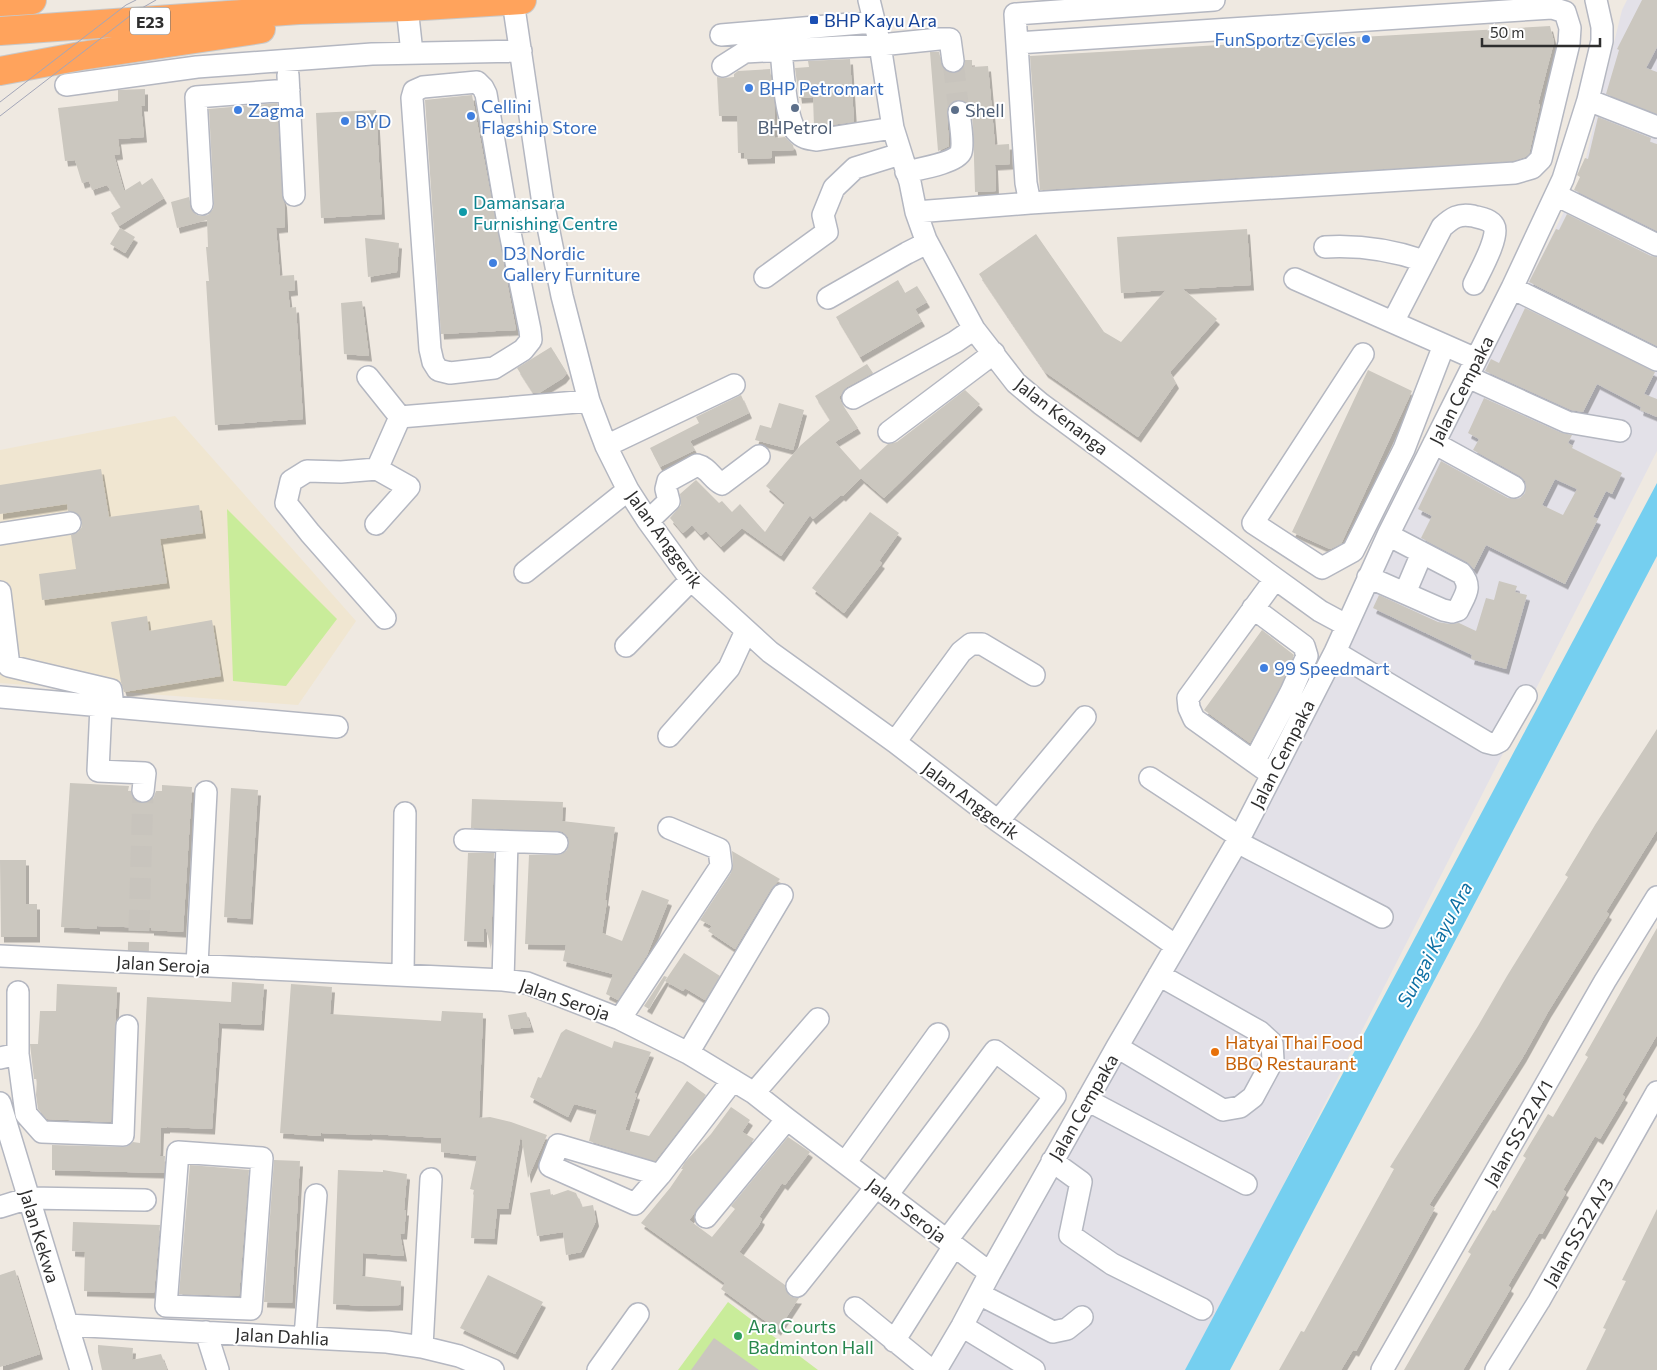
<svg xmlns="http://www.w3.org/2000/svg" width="1657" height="1370" font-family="Commissioner,sans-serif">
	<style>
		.industrial { fill: #e3e1e8 }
		.education { fill: #f0e6d1 }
		.pitch { fill: #c9ec9a }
		.water { fill: #75cff0 }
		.building { fill: #cbc7bf; fill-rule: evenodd; filter: url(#shadow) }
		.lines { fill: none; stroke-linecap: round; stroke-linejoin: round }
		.minor-tunnel { stroke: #c8c4bd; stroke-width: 21; stroke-dasharray: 21 11; stroke-linecap: butt }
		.minor-casing { stroke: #b4b7c1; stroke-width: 24 }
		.highway-casing { stroke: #c9c9c9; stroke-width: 30 }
		.minor { stroke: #fff; stroke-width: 21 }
		.highway { stroke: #ffa35c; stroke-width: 28 }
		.tram { stroke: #a3a6b8; stroke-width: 1 }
		.transit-dot { fill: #1a4fb4; stroke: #fff; stroke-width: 2 }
		.shop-dot { fill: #3f7fe0; stroke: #fff; stroke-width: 2 }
		.service-dot { fill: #5c6f8a; stroke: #fff; stroke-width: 2 }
		.culture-dot { fill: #0f9aa8; stroke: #fff; stroke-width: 2 }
		.food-dot { fill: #e8710a; stroke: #fff; stroke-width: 2 }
		.leisure-dot { fill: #2e9e5b; stroke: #fff; stroke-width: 2 }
		.labels { text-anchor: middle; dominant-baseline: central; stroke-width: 4; stroke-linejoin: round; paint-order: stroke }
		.shield { fill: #fff; stroke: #6d6d6d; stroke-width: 1 }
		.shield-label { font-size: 16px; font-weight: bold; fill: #2e2e2e }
		.transit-label { font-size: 18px; fill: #164399; stroke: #fff; text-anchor: start }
		.shop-label { font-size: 18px; fill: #366cbe; stroke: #fff; text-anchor: start }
		.service-label { font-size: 18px; fill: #4e5e75; stroke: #fff; text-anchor: start }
		.culture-label { font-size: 18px; fill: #0d838f; stroke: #fff; text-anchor: start }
		.street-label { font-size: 18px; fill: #2e2e2e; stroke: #fff }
		.food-label { font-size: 18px; fill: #c56008; stroke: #fff; text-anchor: start }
		.leisure-label { font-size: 18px; fill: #27864d; stroke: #fff; text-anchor: start }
		.water-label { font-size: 19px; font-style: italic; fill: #0d6fa3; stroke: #fff }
	</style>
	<defs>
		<filter id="shadow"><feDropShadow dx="3" dy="5.5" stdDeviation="0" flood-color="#0004"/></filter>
	</defs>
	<rect width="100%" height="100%" fill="#efe9e1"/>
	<path class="industrial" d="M1627,0H1657V451L1189,1370H945L1251,831L1581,178L1622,10Z"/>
	<path class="education" d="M175,416L356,621L298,705L0,683V450Z"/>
	<path class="pitch" d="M227,509L337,619L286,686L233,681Z
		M728,1302L818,1370H678Z"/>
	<path class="water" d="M1657,483V556L1230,1370H1185Z"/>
	<path class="building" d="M1642,0H1657V47L1646,68L1657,72V114L1606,94L1619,50L1617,49Z
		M1550,26L1554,42L1538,104H1540L1529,154L1525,157L1513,161L1040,190L1030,56Z
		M930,52H939L943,68L949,73H955L960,71L964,66L965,60H972V67L988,66L995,145L1009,144L1010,164L995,165L996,191L975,192L973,125L971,110L969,104L964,101L957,100L951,102L948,107L947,113L949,146L938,151Z
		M850,59L854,122L814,127L813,97L799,98L795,68L809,67L808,61Z
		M770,69L774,99L775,138L785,137L793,145L794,150L772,151V158L745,159L744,153H738L737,116H719L717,77L723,78L734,77V74L738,71Z
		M145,89V106H141L144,137L118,139L120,154L114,155L124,191L140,181L142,185L152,178L164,198L119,226L111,213L121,207L107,185L92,190L89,181L82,183L75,160L65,161L58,108L118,101V90Z
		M472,95L516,330L441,334L425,100Z
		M277,103L282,196L284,202L285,221V227L276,228L280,276L294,275L295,290L288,291L290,308L296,307L303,419L215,425L206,281H209L206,247H208L207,220L177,228L171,202L189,197L192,211L197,215L202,216L208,215L213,209L214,203L209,109Z
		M376,110L382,214L321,218L316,113Z
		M1598,117L1651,138L1650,142L1657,144V231L1574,190L1580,177L1577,175L1579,171L1585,158L1588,159Z
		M1567,214L1651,256L1657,257V346L1529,282L1556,229L1559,230Z
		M120,228L135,237L125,253L110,244Z
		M1247,229L1251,285L1183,289L1217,319L1170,372L1176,383L1138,437L1045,372L979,274L1036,234L1104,332L1121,342L1166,290L1121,293L1117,237Z
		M365,238L399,243L397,272L368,277Z
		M898,280L905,293L917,286L927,302L915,309L922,321L860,357L836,317Z
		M362,301L369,356L344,354L341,303Z
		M1525,308L1655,372L1644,394L1657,399V417L1640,410L1641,407L1597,384L1583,412L1571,410L1485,371L1491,359L1499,363Z
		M551,347L567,373L563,378L539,393H533L517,368Z
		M867,364L873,373L847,387L839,397L842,404L858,428L835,442L860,470L888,444L897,442L965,390L980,404L884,498L861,478L843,496L841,495L813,519L810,515L781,556L742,528L721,547L706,531L701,535L692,525L683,533L670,518L681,505L680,494L696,480L719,503L722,501L732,512L740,504L765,532L785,503L766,486L801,445L830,420L815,396Z
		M1368,370L1412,391L1341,544L1330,549L1292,532Z
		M741,395L749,413L690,441L695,450L660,467L650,448L699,423L696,417Z
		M1484,398L1562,433L1572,435L1568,443L1573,446L1572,448L1622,473L1612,494L1606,491L1593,517L1598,519L1565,584L1486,545L1474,569L1467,562L1421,538L1432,516L1418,509L1441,461L1508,498L1515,499L1520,498L1525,493L1526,486L1525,481L1520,476L1473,450L1479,439L1468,433ZM1555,479L1577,489L1563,515L1542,505Z
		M779,403L804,410L793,450L755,440L760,425L771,428Z
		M101,469L109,517L199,505L203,533L160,539L167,583L42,600L39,574L76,569L71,535L78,532L82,527V521L79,515L75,512L68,511L67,504L0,514V485Z
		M870,512L899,533L879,561L882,563L844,613L812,588Z
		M1499,581L1517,586L1515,592L1527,595L1506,669L1471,659L1472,655L1373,608L1379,595L1438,622L1450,624L1459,623L1476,631L1486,598L1494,600Z
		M147,616L149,631L212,620L221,676L124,692L121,682L111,622Z
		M1262,630L1294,655L1280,687L1250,743L1204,710Z
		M1657,729V830L1606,912L1609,914L1548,1012L1523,1057L1429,1205L1435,1208L1356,1351L1353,1350L1341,1370H1279L1301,1331L1304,1332L1394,1169L1390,1167L1478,1026L1507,976L1568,877L1565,875L1595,825Z
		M70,783L129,786L128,791H131L132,796L136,801L142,803L148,802L153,799L156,791H162V785L192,787L183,932L151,930V928L97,926V929L61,927Z
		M231,788L258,790L250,919L224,917Z
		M472,799L563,802L562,821L615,827L605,900L607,901L602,933L622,941L642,890L669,900L647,955L618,1000L606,994L613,974L563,961L566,945L525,944L529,855H557L562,854L567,850L569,844L568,837L563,832L557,831L471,828Z
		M732,851L780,879L771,889L735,949L708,931L712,926L700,920L731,873L733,865Z
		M468,853H494L491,950L486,928L484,929V942L464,941Z
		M0,860H26V904H37V937H1Z
		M1657,928V1035L1622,1095L1625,1097L1600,1139L1595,1136L1563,1190L1566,1192L1542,1234L1539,1233L1508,1286L1511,1288L1463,1370H1404L1471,1254L1468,1252L1493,1210L1495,1211L1526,1158L1523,1156L1548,1114L1553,1117L1588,1057L1585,1055Z
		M684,953L720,976L705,1000L685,988L683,991L665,981Z
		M664,976L667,977L649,1009L644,1006Z
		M232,982L264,984L261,1025L219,1023L212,1129L167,1127V1128H161L160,1156H165L164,1173L52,1170V1145L123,1147L128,1146L133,1142L140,1143L147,997L231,1002Z
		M57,984L117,987L111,1122L47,1119L38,1109L36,1095L37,1079H34L30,1044H38L40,1011H56Z
		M291,984L332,987L330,1014L441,1021L442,1011L483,1013L479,1118L490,1117L511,1122L547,1135L528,1178L521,1134L508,1209H497L494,1239L471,1238L474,1190L470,1189L477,1156L441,1152V1138L370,1134L369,1135L321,1133V1136L280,1133Z
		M526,1012L531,1027L511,1029L508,1015Z
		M566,1029L612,1048L614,1041L651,1052L634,1093L637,1094L625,1130L649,1136L687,1081L706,1095L655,1161L589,1141L597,1110L574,1104L568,1117L530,1097L538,1077L541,1078L561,1033Z
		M731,1107L750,1120L742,1132L754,1139L689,1220L712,1237L735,1209L731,1206L788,1137L810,1152L785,1185L782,1183L759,1217L762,1219L759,1225L739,1252L785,1285L786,1291L790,1296L795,1298H799L778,1330L721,1289L725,1283L641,1223L670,1188L683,1169H681L685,1162L711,1134Z
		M274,1160L300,1161L292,1303L264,1302Z
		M190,1165L249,1170L239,1296L179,1294Z
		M338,1170L383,1172V1170L407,1174L404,1210H406L404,1234H400L404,1256L363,1253L362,1276L401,1281L400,1305L366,1306L333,1304Z
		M550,1189L551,1196L568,1190L576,1193L582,1207L593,1205L596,1221L581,1252L566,1255L563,1232L537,1236L530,1193Z
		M1657,1209V1370H1586L1606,1329L1603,1328L1626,1281L1622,1280Z
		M73,1222L160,1225L154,1293L84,1291L85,1252L72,1251Z
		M15,1270L40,1354L0,1367V1275Z
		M488,1275L543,1302L515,1354L460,1328Z
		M714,1338L759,1370H691Z
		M98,1345L133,1348L132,1360L161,1354L167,1370H102L98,1352Z"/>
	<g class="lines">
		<path class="minor-tunnel" d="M953,61L959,112
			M138,963L143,791"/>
		<g class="minor-casing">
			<path id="minor" d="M869,0L880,45L893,128L910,182L916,212L926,240L974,329L1016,383L1041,404L1125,466L1266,572L1320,611L1346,625
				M513,1L542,197L562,296L589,401L606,446L628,490L648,521L691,580L770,652L895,742L998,821L1176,946
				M407,7L412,53
				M721,35L873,22
				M781,50C783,69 785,117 796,131C802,138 808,139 817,140L893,128
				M723,66L745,52L880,45L939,39H950L953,61
				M288,75L294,195
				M477,82L483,88L486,94L508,223L530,330L531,340L523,350L494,368L450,373L438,370L433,362L430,349L412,98L414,91L423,87Z
				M66,85L197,67L372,54L521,51
				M1588,100L1657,127
				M906,172C918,169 956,163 961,152C964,143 960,122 959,112
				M1556,195L1657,245
				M1030,203L1026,183L1015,14L1214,0
				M202,204L196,97L289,90
				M916,212L1030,203L1515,173L1532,168L1541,159L1569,43L1570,28L1565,12L1552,8L1017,43
				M508,223L546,218
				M1325,247C1359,245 1392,250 1424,261
				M765,277L827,232L823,215L834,188L855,168L900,154
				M1295,279L1476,359
				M1512,288L1657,360
				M828,298L907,253L927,243
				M1393,322L1442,227C1452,218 1459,213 1473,216C1480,218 1490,219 1494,226C1500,236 1479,273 1474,284
				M1363,354L1253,523L1322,568L1353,551L1404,449L1444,345
				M368,377L400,417
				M1468,377L1567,422L1620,431
				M853,398L955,342L974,329
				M889,432L994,353
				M1434,443L1514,487
				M606,446L734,385
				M377,469L400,417L589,401
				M648,521L669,501L666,489L668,481L697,465C709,468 711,478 722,484L759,456
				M376,524L409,487L377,469L341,472L307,471L291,481L286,503L310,533L385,618
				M0,534L70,523
				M525,572L628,490
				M1368,577L1443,610L1452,612L1458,610C1465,595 1473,587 1461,573L1388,535
				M0,592L9,666L111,690L113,707
				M1405,593L1422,553
				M1253,608L1304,646L1307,656L1291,692L1254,762
				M626,646L691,580
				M1335,652L1486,742L1494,744L1500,741L1526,696
				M0,697L337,727
				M101,706L98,771L145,773L143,791
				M669,736L729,668L746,631
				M895,742L961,652L971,644H982L1034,675
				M1271,774L1194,719L1189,708L1188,698L1275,579
				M1150,778L1240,837
				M998,821L1085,717
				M465,840L557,843
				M1237,842L1382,917
				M0,956L503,980L527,983L620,1019L688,1053L754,1093L787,1119L990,1273
				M197,965L206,792
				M403,975L405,813
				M503,980L507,842
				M18,992V1054L26,1114L42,1132L123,1135L127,1026
				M620,1019L721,866L719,849L669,828
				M1117,1047L1223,1110L1240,1107L1253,1097L1273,1060L1272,1043L1260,1032L1159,975
				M688,1053L782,895
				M0,1058L18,1054
				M754,1093L818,1019
				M1087,1100L1246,1184
				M0,1103L81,1370
				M178,1152L262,1158L251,1309L166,1306Z
				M1052,1161L1081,1182L1070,1235L1112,1264L1202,1309
				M845,1163L938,1034
				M660,1175L635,1204L550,1166L558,1145L660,1175L733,1080
				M887,1195L995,1051L1055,1096L947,1240
				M0,1207L29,1198L145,1200
				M706,1217L787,1119
				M797,1286L876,1187
				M979,1294L1053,1332L1067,1329L1082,1317
				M855,1308L931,1370
				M67,1325L387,1342L422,1347L459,1356L493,1370
				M962,1326L1034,1370
				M206,1332L218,1370
				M305,1337L316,1195
				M894,1341L954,1246
				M422,1347L431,1179
				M598,1370L638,1314
				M936,1370L962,1326L990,1273L1117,1047L1240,837L1335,652L1388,535L1512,288L1563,179L1588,100L1602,41V27L1596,0
				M1382,1370L1605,981L1657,897
				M1496,1370L1539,1301L1657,1092"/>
		</g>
		<g class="highway-casing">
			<path id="highway" d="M0,2L32,0
				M0,31L299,10L407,7L522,0
				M0,71L81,56L261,29"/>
		</g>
		<use href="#minor" class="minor"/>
		<use href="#highway" class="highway"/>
		<path class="tram" d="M0,102L126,5L136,0
			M0,116L135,12L156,0"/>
	</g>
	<rect class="transit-dot" x="809" y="15" width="10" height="10" rx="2.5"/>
	<g class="shop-dot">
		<circle cx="1366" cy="39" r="5"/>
		<circle cx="749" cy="88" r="5"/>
		<circle cx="238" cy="110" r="5"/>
		<circle cx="471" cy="116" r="5"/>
		<circle cx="345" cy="121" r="5"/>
		<circle cx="493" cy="263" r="5"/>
		<circle cx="1264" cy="668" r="5"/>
	</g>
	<g class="service-dot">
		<circle cx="795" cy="108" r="5"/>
		<circle cx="955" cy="110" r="5"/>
	</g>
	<circle class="culture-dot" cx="463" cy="212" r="5"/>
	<circle class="food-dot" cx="1215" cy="1052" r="5"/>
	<circle class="leisure-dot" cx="738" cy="1336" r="5"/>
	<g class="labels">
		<rect class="shield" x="130" y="7.5" width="40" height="27" rx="4"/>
		<g class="shield-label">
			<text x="150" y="21">E23</text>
		</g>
		<g class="transit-label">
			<text x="824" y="20">BHP Kayu Ara</text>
		</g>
		<g class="shop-label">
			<text x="1356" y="39" text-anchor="end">FunSportz Cycles</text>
			<text x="759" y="88">BHP Petromart</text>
			<text x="481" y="106">Cellini<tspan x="481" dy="21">Flagship Store</tspan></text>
			<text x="248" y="110">Zagma</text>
			<text x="355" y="121">BYD</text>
			<text x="503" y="253">D3 Nordic<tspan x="503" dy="21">Gallery Furniture</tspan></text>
			<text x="1274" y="668">99 Speedmart</text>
		</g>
		<g class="service-label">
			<text x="965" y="110">Shell</text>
			<text x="795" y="127" text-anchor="middle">BHPetrol</text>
		</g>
		<g class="culture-label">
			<text x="473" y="202">Damansara<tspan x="473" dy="21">Furnishing Centre</tspan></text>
		</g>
		<g class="street-label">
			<text transform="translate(1461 390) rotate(-63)">Jalan Cempaka</text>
			<text transform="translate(1062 416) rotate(38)">Jalan Kenanga</text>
			<text transform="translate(665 539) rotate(54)">Jalan Anggerik</text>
			<text transform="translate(1282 754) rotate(-63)">Jalan Cempaka</text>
			<text transform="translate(971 800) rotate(37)">Jalan Anggerik</text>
			<text transform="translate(163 964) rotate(3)">Jalan Seroja</text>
			<text transform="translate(565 999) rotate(19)">Jalan Seroja</text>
			<text transform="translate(1083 1107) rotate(-60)">Jalan Cempaka</text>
			<text transform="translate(1518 1133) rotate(-60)">Jalan SS 22 A/1</text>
			<text transform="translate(907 1210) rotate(37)">Jalan Seroja</text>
			<text transform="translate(1578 1232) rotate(-60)">Jalan SS 22 A/3</text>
			<text transform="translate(40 1236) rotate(73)">Jalan Kekwa</text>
			<text transform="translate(282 1336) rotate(3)">Jalan Dahlia</text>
		</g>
		<g class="food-label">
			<text x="1225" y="1042">Hatyai Thai Food<tspan x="1225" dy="21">BBQ Restaurant</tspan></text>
		</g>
		<g class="leisure-label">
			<text x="748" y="1326">Ara Courts<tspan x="748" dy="21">Badminton Hall</tspan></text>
		</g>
		<g class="water-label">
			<text transform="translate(1434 944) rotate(-62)">Sungai Kayu Ara</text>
		</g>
	</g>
	<path d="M1482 38v8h118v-8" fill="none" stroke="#2e2e2e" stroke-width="2.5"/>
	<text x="1490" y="38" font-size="15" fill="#2e2e2e" stroke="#ffffff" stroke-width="4" paint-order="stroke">50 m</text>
</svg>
